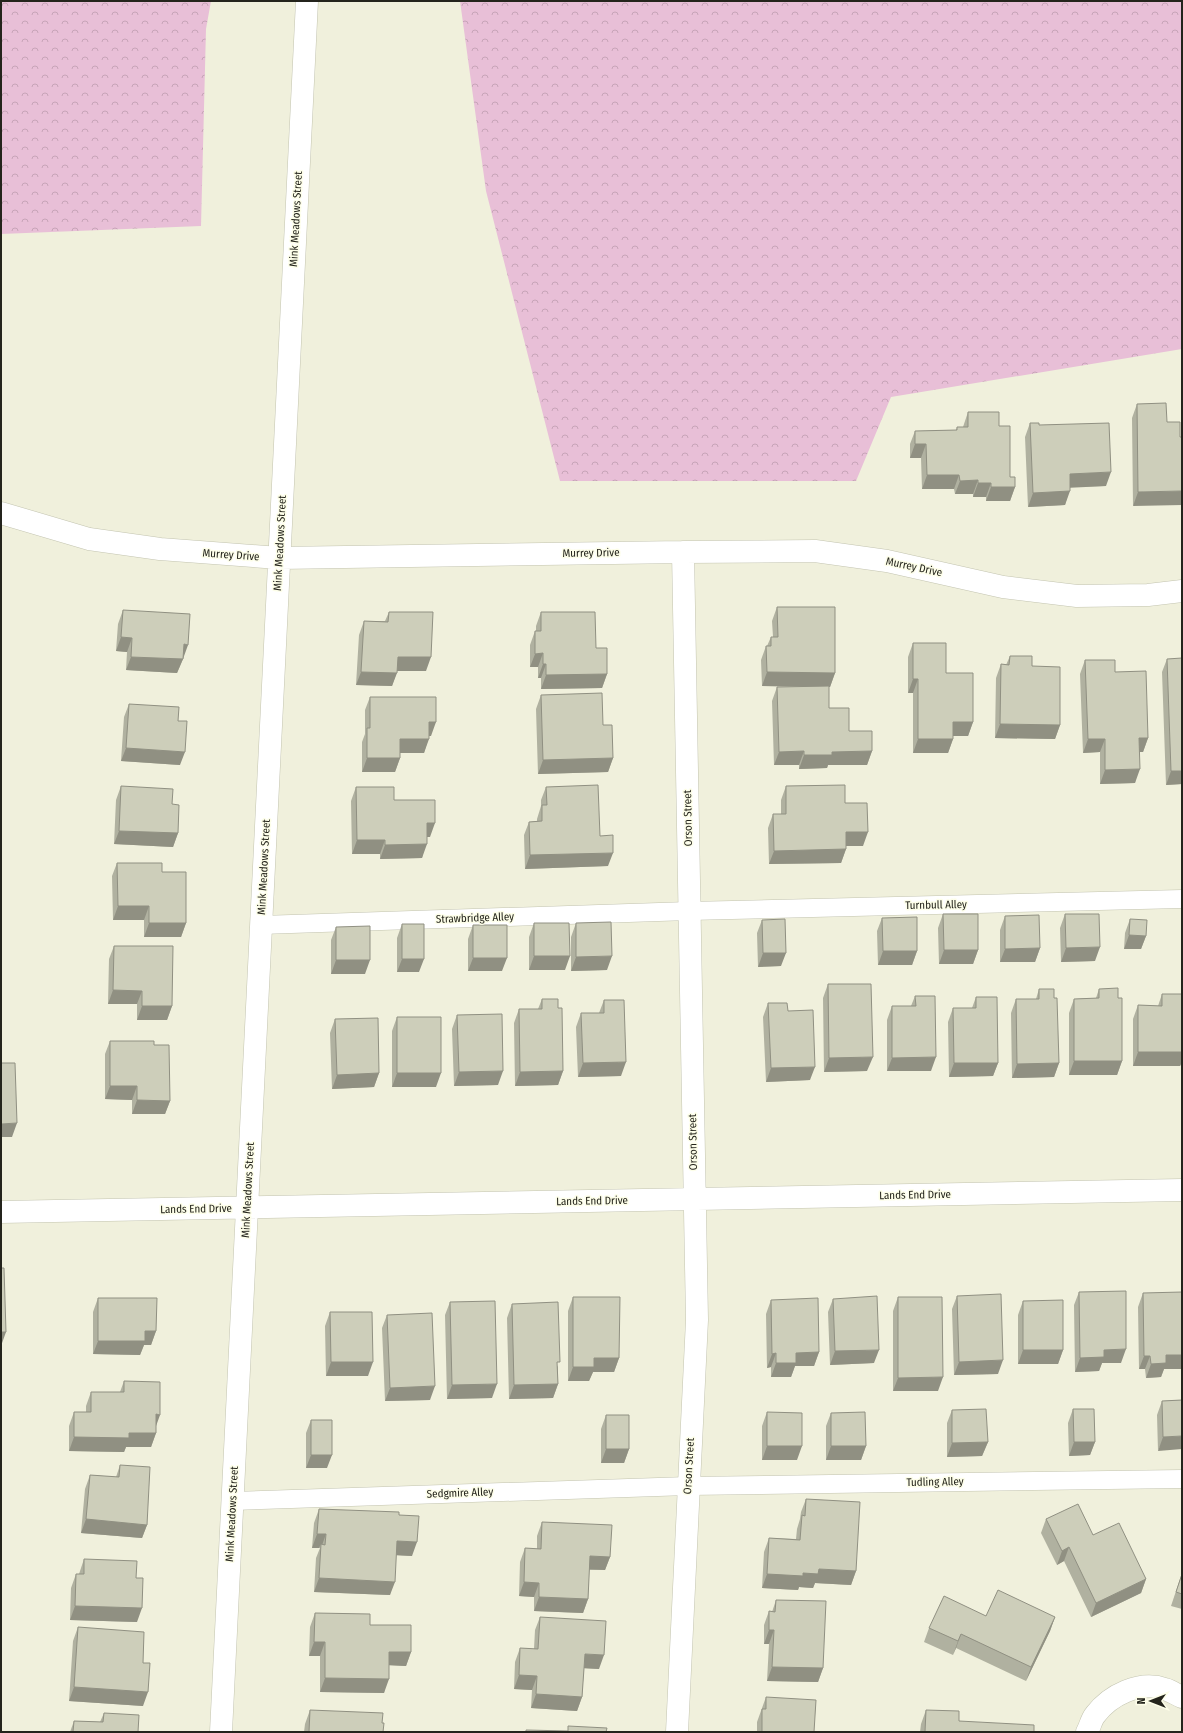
<svg xmlns="http://www.w3.org/2000/svg" width="1183" height="1733" font-family="'Fira Sans Condensed',sans-serif">
	<style>
		.forest { fill: url(#forest-crowns) }
		.lines { fill: none; stroke-linecap: round; stroke-linejoin: round }
		.service-casing { stroke: #c3c4b0; stroke-width: 19 }
		.minor-casing { stroke: #c3c4b0; stroke-width: 23 }
		.service { stroke: #fff; stroke-width: 18 }
		.minor { stroke: #fff; stroke-width: 22 }
		.wall { fill: #b0b1a0 }
		.shaded-wall { fill: #909082 }
		.building { fill: #cdceba; stroke: #909082 }
		.labels { text-anchor: middle; dominant-baseline: central; stroke-width: 3; stroke-linejoin: round; paint-order: stroke }
		.street-label { font-size: 11px; fill: #24241c; stroke: #fdfee9 }
	</style>
	<defs>
		<pattern id="forest-crowns" width="20" height="18" patternUnits="userSpaceOnUse"><rect width="20" height="18" fill="#e8bfd7"/><path d="M2 6a3 3 0 1 1 6 0M12 15a3 3 0 1 1 6 0" fill="none" stroke="#c7a4b8"/></pattern>
	</defs>
	<rect width="100%" height="100%" fill="#f0f0dc"/>
	<path class="forest" d="M1,1H211L206,29L201,226L1,234Z
		M460,1H1182V349L891,397L856,481H560L486,191Z"/>
	<g class="lines">
		<g class="service-casing">
			<path id="service" d="M261,925L689,911L1182,899
				M232,1501L688,1486L1182,1479"/>
		</g>
		<g class="minor-casing">
			<path id="minor" d="M1,513L89,539L160,549L279,558L683,552L815,551L887,561L1003,587L1077,596L1148,595L1182,591
				M1,1212L1182,1190
				M221,1732L307,1
				M677,1732L697,1320L683,552
				M1087,1732C1090,1727 1091,1720 1095,1715C1110,1695 1140,1680 1165,1689C1171,1691 1177,1695 1182,1697"/>
		</g>
		<use href="#service" class="service"/>
		<use href="#minor" class="minor"/>
	</g>
	<path class="wall" d="M1137,404L1167,422L1180,437L1133,506L1132,418Z
		M968,412L999,426L1010,477L1015,487L1010,501H986V497H973V494H955L954,489H922L921,458H910V444L915,431L956,430L957,427H963Z
		M1030,423L1039,425L1106,486L1070,487L1065,505L1028,507L1025,437Z
		M777,607L835,673L830,687H829V708L849,731L872,751L867,765H828L827,768L799,769V765H774L772,701L777,687H816L762,686L761,660L766,646H767L771,637H773L772,621Z
		M123,610L183,659L177,673L126,670L127,652L116,651L118,624Z
		M389,612L426,671H397L392,686L356,685L359,635L364,621H385Z
		M541,612L596,648L607,674L602,688L541,689V678H538V667H530V645L535,631H536V626Z
		M913,643L946,673L973,722L968,736H953V739L948,753H913V693H908V657Z
		M1010,656L1032,666L1060,725L1055,739L995,738L996,678L1001,664L1006,665Z
		M1167,659L1182,784L1166,785L1162,672Z
		M1085,660L1115,672L1148,738L1143,752H1140L1135,783L1100,784V752L1083,753L1080,674Z
		M541,695L603,725L613,758L608,772L538,774L536,709Z
		M370,697L431,736H429L424,753H400V758L395,772H362V742L365,734V710Z
		M129,704L178,721L180,765L121,761L124,717Z
		M121,786L172,804L178,833L173,847L114,844L116,800Z
		M786,786L845,803L863,846H846V849L841,863L769,864L768,828L773,814H781V800Z
		M356,787L394,800L430,837H427L422,858L380,859V854H352L351,801Z
		M546,787L600,836L608,866L525,869L524,835L529,822L537,821V819L541,806V800Z
		M117,863L162,872L186,923L181,937H144V920H113L112,876Z
		M943,914L978,950L973,964H939L938,928Z
		M1065,914L1095,961L1061,962L1060,928Z
		M1005,916L1040,948L1035,962H1000V930Z
		M882,918L917,951L912,965H878L877,931Z
		M1130,919L1146,936L1141,949H1124L1125,933Z
		M762,920L781,966L758,967L757,933Z
		M534,923L565,970H529V937Z
		M576,923L607,970L571,971V937Z
		M402,924L419,972H397V938Z
		M473,925L502,971H468V939Z
		M336,927L365,974H331V940Z
		M114,946L172,1006L167,1020H137V1004H108L109,959Z
		M828,984L867,1071L824,1072L823,998Z
		M1039,989L1054,998L1059,1063L1054,1077L1012,1078L1011,1013L1016,999H1036Z
		M1099,989L1118,998L1122,1061L1117,1075H1069V1013L1074,999L1096,998Z
		M1162,994H1182V1062L1180,1066H1133V1019L1138,1005L1158,1006Z
		M915,996L931,1071H887V1020L892,1006H911Z
		M976,997L998,1063L993,1076L949,1077L948,1022L953,1008H972Z
		M542,999L558,1008L563,1071L558,1085L515,1086L514,1023L519,1009H538Z
		M604,1000L621,1076L578,1077L576,1027L581,1013H599Z
		M768,1003L788,1011L810,1080L766,1082L763,1017Z
		M457,1015L498,1085L454,1086L452,1029Z
		M397,1017L436,1087H392V1031Z
		M335,1019L379,1073L374,1087L332,1089L330,1033Z
		M110,1041L154,1045L170,1101L165,1114H132V1100L105,1099V1054Z
		M1079,1292L1121,1363H1102L1099,1371L1075,1372L1074,1305Z
		M1143,1293L1182,1369H1164L1161,1377L1146,1378L1145,1369H1139L1138,1307Z
		M957,1296L998,1374L954,1375L952,1309Z
		M573,1297L619,1358L614,1372H593L589,1381H568V1311Z
		M898,1297L938,1391H893V1311Z
		M98,1298L156,1331L151,1345H144L140,1355L93,1354V1312Z
		M833,1299L874,1363L830,1365L828,1312Z
		M771,1300L819,1352L814,1366H795L791,1377H771V1367L767,1368L766,1314Z
		M1023,1301L1063,1350L1058,1364H1018V1315Z
		M450,1302L492,1398L447,1399L445,1315Z
		M512,1304L558,1367V1384L553,1398L509,1399L507,1318Z
		M330,1312L368,1376H326L325,1326Z
		M387,1315L430,1400L385,1401L382,1328Z
		M124,1381L156,1427V1433L151,1447H126L124,1452L69,1451V1426L74,1412H86V1406L91,1392H120Z
		M1182,1400L1158,1451L1157,1415L1162,1401Z
		M1073,1409L1095,1442L1090,1455L1069,1456L1068,1423Z
		M952,1410L988,1442L982,1456L947,1457V1423Z
		M767,1412L797,1460H762V1426Z
		M831,1413L866,1446L861,1460H826V1426Z
		M606,1415L629,1449L624,1463H601V1429Z
		M311,1420L327,1468H306V1433Z
		M120,1465L147,1525L142,1538L81,1533L85,1489L90,1475L116,1477Z
		M806,1499L856,1571L851,1585L815,1583L813,1588L799,1587L798,1590L762,1588L764,1552L769,1538L796,1539L797,1529L800,1519L801,1512Z
		M319,1509L399,1515L412,1556L396,1555L390,1595L314,1592L316,1558L320,1548H312L314,1523Z
		M1046,1519L1093,1535L1146,1579L1141,1593L1091,1617L1064,1561L1057,1565L1041,1533Z
		M542,1522L610,1557L605,1570H589L588,1599L583,1613L534,1611V1597L519,1596L520,1562L525,1548L537,1549V1536Z
		M84,1559L136,1578L137,1622L70,1620L71,1588L76,1574H79Z
		M1182,1573V1609L1171,1606Z
		M776,1600L823,1668L818,1682L767,1681L769,1644H764V1625L769,1611L772,1612Z
		M315,1613L370,1625L411,1652L406,1666L389,1665L384,1693L320,1692V1656H309L310,1627Z
		M986,1616L1055,1617L1050,1631L1026,1681L956,1648L953,1655L924,1642L929,1628Z
		M540,1617L599,1669L584,1668L582,1697L577,1711L531,1708L532,1690L514,1689L515,1662L520,1648L534,1649L535,1630Z
		M78,1627L143,1663V1706L69,1701L73,1641Z
		M766,1697L814,1732H757V1722Z
		M310,1710L382,1723L383,1732H304L305,1724Z
		M926,1710L959,1721L1034,1732H920L921,1724Z
		M104,1713L138,1732H70L74,1721L100,1722Z"/>
	<path class="shaded-wall" d="M915,444H926L921,458H910Z
		M1111,472L1106,486L1065,488L1070,474Z
		M927,475H959L954,489H922Z
		M978,480L973,494H955L960,481Z
		M978,483H991L986,497H973Z
		M991,487H1015L1010,501H986Z
		M1070,491L1065,505L1028,507L1033,493Z
		M1182,491V505L1133,506L1138,492Z
		M121,637L132,638L127,652L116,651Z
		M184,644L188,645L183,659L179,658Z
		M543,653L538,667H530L535,654Z
		M131,657L183,659L177,673L126,670Z
		M398,657H431L426,671H393Z
		M543,664H546L541,678H538Z
		M361,672L397,673L392,686L356,685Z
		M767,672L835,673L830,687L762,686Z
		M607,674L602,688L541,689L546,675Z
		M913,679H918L913,693H908Z
		M429,722H436L431,736H424Z
		M953,722H973L968,736H948Z
		M1000,724L1060,725L1055,739L995,738Z
		M1139,738H1148L1143,752H1134Z
		M400,739H429L424,753H395Z
		M918,739H953L948,753H913Z
		M1088,739H1105L1100,752L1083,753Z
		M126,748L185,752L180,765L121,761Z
		M804,751L799,765H774L779,752Z
		M872,751L867,765H828L827,768L799,769L804,755L832,752Z
		M367,758H400L395,772H362Z
		M613,758L608,772L538,774L543,760Z
		M1140,769L1135,783L1100,784L1105,770Z
		M1171,771H1182V784L1166,785Z
		M427,823H435L430,837H422Z
		M119,831L178,833L173,847L114,844Z
		M846,832H868L863,846H841Z
		M357,840H385L380,854H352Z
		M427,844L422,858L380,859L385,845Z
		M846,849L841,863L769,864L774,851Z
		M613,853L608,866L525,869L530,855Z
		M118,906H149L144,920H113Z
		M149,923H186L181,937H144Z
		M1129,935L1146,936L1141,949H1124Z
		M1100,947L1095,961L1061,962L1066,948Z
		M1040,948L1035,962H1000L1005,949Z
		M944,950H978L973,964H939Z
		M883,951H917L912,965H878Z
		M763,953H786L781,966L758,967Z
		M534,956H570L565,970H529Z
		M612,956L607,970L571,971L576,957Z
		M473,958H507L502,971H468Z
		M402,959H424L419,972H397Z
		M336,960H370L365,974H331Z
		M113,990L142,991L137,1004H108Z
		M142,1006H172L167,1020H137Z
		M1138,1052H1182V1062L1180,1066H1133Z
		M873,1057L867,1071L824,1072L829,1058Z
		M936,1057L931,1071H887L892,1058Z
		M1074,1061H1122L1117,1075H1069Z
		M626,1062L621,1076L578,1077L583,1063Z
		M954,1063H998L993,1076L949,1077Z
		M1059,1063L1054,1077L1012,1078L1017,1064Z
		M815,1067L810,1080L766,1082L771,1068Z
		M503,1071L498,1085L454,1086L459,1072Z
		M563,1071L558,1085L515,1086L520,1072Z
		M379,1073L374,1087L332,1089L337,1075Z
		M397,1073H441L436,1087H392Z
		M110,1086H137L132,1100L105,1099Z
		M137,1100L170,1101L165,1114H132Z
		M17,1123L12,1137H1V1124Z
		M145,1331H156L151,1345H144L140,1355L93,1354L98,1341Z
		M1,1332H6L1,1346Z
		M1126,1349L1121,1363H1102L1099,1371L1075,1372L1080,1358L1104,1350Z
		M879,1350L874,1363L830,1365L835,1351Z
		M1023,1350H1063L1058,1364H1018Z
		M819,1352L814,1366H795L791,1377H771L776,1363L796,1353Z
		M776,1353L771,1367L767,1368L772,1354Z
		M1166,1355H1182V1369H1164L1161,1377L1146,1378L1151,1364Z
		M1144,1356H1150L1145,1369H1139Z
		M594,1358H619L614,1372H593L589,1381H568L573,1367Z
		M1003,1360L998,1374L954,1375L959,1362Z
		M331,1362H373L368,1376H326Z
		M943,1377L938,1391H893L898,1378Z
		M497,1384L492,1398L447,1399L452,1385Z
		M558,1384L553,1398L509,1399L514,1385Z
		M435,1386L430,1400L385,1401L390,1388Z
		M156,1414L160,1415L155,1429Z
		M129,1433H156L151,1447H126L124,1452L69,1451L74,1437Z
		M1182,1436V1449L1158,1451L1163,1437Z
		M988,1442L982,1456L947,1457L952,1443Z
		M1074,1442H1095L1090,1455L1069,1456Z
		M767,1446H802L797,1460H762Z
		M831,1446H866L861,1460H826Z
		M606,1449H629L624,1463H601Z
		M311,1455H332L327,1468H306Z
		M86,1519L147,1525L142,1538L81,1533Z
		M317,1534H326L321,1548V1544L319,1548H312Z
		M397,1541L417,1542L412,1556L392,1555Z
		M1069,1547L1064,1561L1057,1565L1062,1551Z
		M590,1556L610,1557L605,1570L585,1569Z
		M819,1569L856,1571L851,1585L815,1583L813,1588L799,1587L798,1590L762,1588L767,1574L803,1573Z
		M319,1578L395,1582L390,1595L314,1592Z
		M1146,1579L1141,1593L1091,1617L1096,1603Z
		M524,1582L539,1583L534,1597L519,1596Z
		M539,1597L588,1599L583,1613L534,1611Z
		M75,1606L142,1608L137,1622L70,1620Z
		M1055,1617L1050,1631L1026,1681L1031,1667Z
		M769,1630H774L769,1644H764Z
		M961,1634L956,1648L953,1655L958,1641Z
		M314,1642H325L320,1656H309Z
		M389,1652H411L406,1666L384,1665Z
		M585,1654L604,1655L599,1669L580,1668Z
		M772,1667L823,1668L818,1682L767,1681Z
		M519,1675L537,1676L532,1690L514,1689Z
		M325,1678L389,1679L384,1693L320,1692Z
		M74,1687L148,1692L143,1706L69,1701Z
		M536,1694L582,1697L577,1711L531,1708Z"/>
	<path class="building" d="M1166,403L1167,422H1180V437H1182V491L1138,492L1137,404Z
		M968,412H999V426H1010V477H1015V487H991V483H978V480L960,481L959,475H927L926,444H915V431L957,430V427H968Z
		M1030,423H1039V425L1109,423L1111,472L1070,474V491L1033,493Z
		M777,607H835V673L767,672L766,646H771V637H778Z
		M123,610L190,614L188,645L184,644L183,659L131,657L132,638L121,637Z
		M389,612H433L431,657H398L397,673L361,672L364,621L388,622Z
		M541,612H595L596,648H607V674L546,675V664H543V653L535,654V631H541Z
		M913,643H946V673H973V722H953V739H918V679H913Z
		M1010,656H1032V666L1060,667V725L1000,724L1001,664L1009,665Z
		M1182,658V771H1171L1167,659Z
		M1085,660H1115V672L1146,671L1148,738H1139L1140,769L1105,770V739H1088Z
		M829,686V708H849V731H872V751L832,752V755H804V751L779,752L777,687Z
		M602,693L603,725H612L613,758L543,760L541,695Z
		M370,697H436V722H429V739H400V758H367V728H370Z
		M129,704L179,707L178,721H187L185,752L126,748Z
		M598,785L600,836L613,835V853L530,855L529,822L542,821V805H547L546,787Z
		M845,785V803H867L868,832H846V849L774,851L773,814H786V786Z
		M121,786L173,789L172,804L179,805L178,833L119,831Z
		M356,787H394V800H435V823H427V844L385,845V840H357Z
		M117,863H162V872H186V923H149V906H118Z
		M943,914H978V950H944Z
		M1065,914H1099L1100,947L1066,948Z
		M1039,915L1040,948L1005,949V916Z
		M917,917V951H883L882,918Z
		M785,919L786,953H763L762,920Z
		M1130,919L1147,920L1146,936L1129,935Z
		M611,922L612,956L576,957V923Z
		M534,923H569L570,956H534Z
		M402,924H424V959H402Z
		M473,925H507V958H473Z
		M370,926V960H336V927Z
		M114,946H173L172,1006H142V991L113,990Z
		M828,984H871L873,1057L829,1058Z
		M1118,988V998H1122V1061H1074V999L1099,998V989Z
		M1039,989H1054V998H1057L1059,1063L1017,1064L1016,999H1039Z
		M1162,994H1182V1052H1138V1005L1162,1006Z
		M915,996H935L936,1057L892,1058V1006H916Z
		M976,997H997L998,1063H954L953,1008H976Z
		M542,999H558V1008H562L563,1071L520,1072L519,1009H542Z
		M604,1000H624L626,1062L583,1063L581,1013H604Z
		M768,1003H787L788,1011L813,1010L815,1067L771,1068Z
		M502,1014L503,1071L459,1072L457,1015Z
		M397,1017H441V1073H397Z
		M378,1018L379,1073L337,1075L335,1019Z
		M110,1041H154V1045H169L170,1101L137,1100V1086H110Z
		M1,1063H15L17,1123L1,1124Z
		M1,1268H4L6,1332H1Z
		M1126,1291V1349L1104,1350V1357L1080,1358L1079,1292Z
		M1182,1292V1355H1166V1363L1151,1364L1150,1356H1144L1143,1293Z
		M1001,1294L1003,1360L959,1362L957,1296Z
		M877,1296L879,1350L835,1351L833,1299Z
		M573,1297H620L619,1358H594V1367H573Z
		M898,1297H942L943,1377L898,1378Z
		M98,1298H157L156,1331H145V1341H98Z
		M818,1298L819,1352L796,1353V1363H776V1353L772,1354L771,1300Z
		M1063,1300V1350H1023V1301Z
		M495,1301L497,1384L452,1385L450,1302Z
		M558,1302L560,1362H557L558,1384L514,1385L512,1304Z
		M330,1312H372L373,1362H331Z
		M432,1313L435,1386L390,1388L387,1315Z
		M124,1381L160,1382V1415L156,1414V1433H129V1438L74,1437V1412H91V1392H124Z
		M1182,1400V1436L1163,1437L1162,1401Z
		M986,1409L988,1442L952,1443V1410Z
		M1073,1409H1094L1095,1442H1074Z
		M767,1412L802,1413V1446H767Z
		M865,1412L866,1446H831V1413Z
		M606,1415H629V1449H606Z
		M311,1420H332V1455H311Z
		M120,1465L150,1467L147,1525L86,1519L90,1475L119,1477Z
		M806,1499L860,1502L856,1571L819,1569L818,1574L803,1573V1576L767,1574L769,1538L800,1540L802,1515L805,1516Z
		M1078,1504L1093,1535L1119,1523L1146,1579L1096,1603L1069,1547L1062,1551L1046,1519Z
		M319,1509L399,1512V1515L419,1516L417,1542L397,1541L395,1582L319,1578L321,1544L325,1545L326,1534H317Z
		M542,1522L612,1525L610,1557L590,1556L588,1599L539,1597V1583L524,1582L525,1548L541,1549Z
		M84,1559L137,1561L136,1578H143L142,1608L75,1606L76,1574H84Z
		M1182,1574V1594L1176,1592Z
		M998,1590L1055,1617L1031,1667L961,1634L958,1641L929,1628L944,1596L986,1616Z
		M776,1600L826,1601L823,1668L772,1667L774,1630H769V1611L775,1612Z
		M315,1613L370,1614V1625H411V1652H389V1679L325,1678V1642H314Z
		M540,1617L606,1621L604,1655L585,1654L582,1697L536,1694L537,1676L519,1675L520,1648L538,1649Z
		M78,1627L144,1632L143,1663H150L148,1692L74,1687Z
		M766,1697L816,1700L814,1732H762V1709H766Z
		M310,1710L383,1713L382,1723H384L383,1732H309Z
		M926,1710L959,1711V1721L1034,1725V1732H925Z
		M104,1713L139,1715L138,1732H73L74,1721L103,1722Z
		M568,1726L607,1728L606,1732H526V1730L568,1731Z"/>
	<g class="labels">
		<g class="street-label">
			<text transform="translate(296 219) rotate(-87)">Mink Meadows Street</text>
			<text transform="translate(280 543) rotate(-87)">Mink Meadows Street</text>
			<text transform="translate(591 553) rotate(-1)">Murrey Drive</text>
			<text transform="translate(231 555) rotate(4)">Murrey Drive</text>
			<text transform="translate(914 567) rotate(12)">Murrey Drive</text>
			<text transform="translate(688 818) rotate(-91)">Orson Street</text>
			<text transform="translate(264 867) rotate(-87)">Mink Meadows Street</text>
			<text transform="translate(936 905) rotate(-1)">Turnbull Alley</text>
			<text transform="translate(475 918) rotate(-2)">Strawbridge Alley</text>
			<text transform="translate(693 1142) rotate(-91)">Orson Street</text>
			<text transform="translate(248 1190) rotate(-87)">Mink Meadows Street</text>
			<text transform="translate(915 1195) rotate(-1)">Lands End Drive</text>
			<text transform="translate(592 1201) rotate(-1)">Lands End Drive</text>
			<text transform="translate(196 1209) rotate(-1)">Lands End Drive</text>
			<text transform="translate(689 1466) rotate(-87)">Orson Street</text>
			<text transform="translate(935 1482) rotate(-1)">Tudling Alley</text>
			<text transform="translate(460 1493) rotate(-2)">Sedgmire Alley</text>
			<text transform="translate(232 1514) rotate(-87)">Mink Meadows Street</text>
		</g>
	</g>
	<rect width="1183" height="1733" fill="none" stroke="#24241c" stroke-width="4"/>
	<g transform="translate(1151 1701) rotate(270)" stroke="#fdfee9" stroke-width="3" paint-order="stroke">
	<path d="M0-3L7 15L0 10L-7 15Z" fill="#24241c"/>
	<text y="-6" font-size="11" font-weight="bold" text-anchor="middle" fill="#24241c">N</text>
	</g>
</svg>
